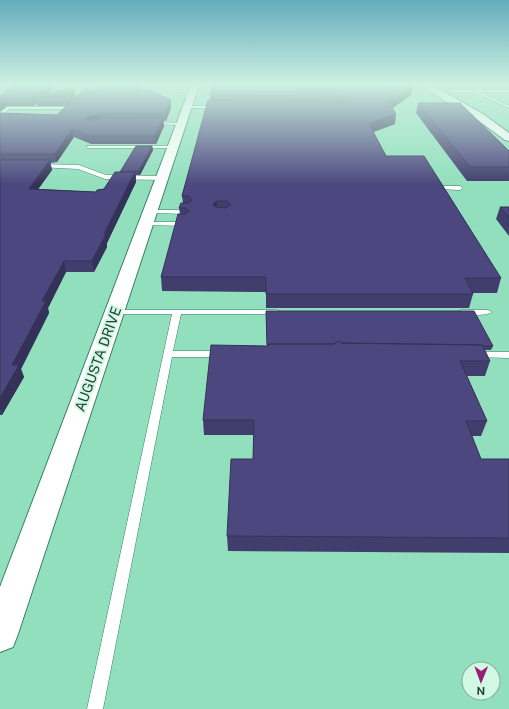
<svg xmlns="http://www.w3.org/2000/svg" width="509" height="709" font-family="'Public Sans',sans-serif">
	<style>
		.lines { fill: none; stroke-linecap: round; stroke-linejoin: round }
		.lane-casing { stroke: #368366; stroke-width: 1 }
		.secondary-casing { stroke: #368366; stroke-width: 2 }
		.lane { fill: #fff; fill-rule: evenodd }
		.secondary { fill: #fff; fill-rule: evenodd }
		.wall { fill: #413e6d }
		.shaded-wall { fill: #353259 }
		.building { fill: #4c487f; stroke: #353259; fill-rule: evenodd }
		.labels { text-anchor: middle; dominant-baseline: central; stroke-width: 4; stroke-linejoin: round; paint-order: stroke }
		.street-label { font-size: 14px; fill: #204033; stroke: #d1f7e5 }
	</style>
	<rect width="100%" height="100%" fill="#92dfbe"/>
	<g class="lines">
		<g class="lane-casing">
			<path id="lane" d="M177,85H197L195,86Z
				M449,90H509V92H479L509,106V108L474,92H448Z
				M148,94H193L195,95L147,96Z
				M188,106H218L220,107L218,108H187Z
				M7,107H68L70,108L63,115L61,114L65,109H9L0,116V113Z
				M151,122L182,123L184,124L182,125L149,124Z
				M89,146H174L176,147L174,148H87V146Z
				M40,164L79,165L106,175L162,176L165,178L162,180L105,179L78,169L38,167L37,166Z
				M440,186H460L463,188L460,190L438,189V187Z
				M151,210H189L192,212L189,214L149,213V211Z
				M147,222H186L189,224L186,226L145,225V223Z
				M112,310H277L281,312L277,314H181L173,351H221L225,354L221,357H172L103,709H87L172,314H115L111,312Z
				M461,310H488L492,312C487,316 465,316 460,312Z
				M476,352H509V358L473,357L471,355L473,353Z"/>
		</g>
		<g class="secondary-casing">
			<path id="secondary" d="M191,85H199L18,634L13,647L0,652V587Z
				M422,85H432L483,114L509,133V141L505,140L475,118L430,92Z"/>
		</g>
		<use href="#lane" class="lane"/>
		<use href="#secondary" class="secondary"/>
	</g>
	<path class="wall" d="M381,86L411,95L392,108L395,124L373,132L386,156L501,278L497,293H473V294L469,308H266V292L162,291L161,277L180,214L179,208L183,203L182,196L210,100V95Z
		M100,87H140V90L171,100V108L166,121H163L164,126L156,144H91L74,137L57,162L50,163L52,170L38,189L96,192L104,189L120,172L152,146L153,150L140,175H136V182L107,243V247L94,272H66L48,308L49,313L21,369L24,377L2,415H0V113L57,115L101,90Z
		M74,88L76,97L66,106H37V103L34,106H7L0,111V96L53,89L47,94Z
		M418,103L509,151V181H467L416,113Z
		M500,207H509V236L496,219Z
		M266,311L493,346L491,350H485L490,361L485,376H467L487,421L481,436H472L481,459H509V553L228,551L227,536L253,459L254,435H204L203,420L267,346Z"/>
	<path class="shaded-wall" d="M48,85H52L53,89L44,96H35L37,103L34,106L32,98Z
		M413,86L411,95L387,112L389,102Z
		M74,88L76,97L66,106L65,96Z
		M5,98L7,106L0,111V102Z
		M171,100V108L166,121L165,114Z
		M102,113L103,120L87,126L85,118Z
		M396,114L395,124L368,134L369,124Z
		M163,118L164,126L156,144L155,136Z
		M72,129L74,137L57,162L55,154Z
		M152,146L153,150L140,175L139,171Z
		M50,160L52,170L32,198L29,189Z
		M135,172L136,182L107,243V247L94,272L92,261L105,232Z
		M217,201L218,214L213,204Z
		M64,261L66,272L48,308L49,313L21,369L24,377L2,415L0,409V398L12,365L42,301Z"/>
	<path class="building" d="M14,85H48L32,98H5L0,102V96Z
		M107,85H136L140,87H100Z
		M213,85H380L381,86H413L389,102L396,114L369,124L386,156H424L501,278H465L473,294H266V277H161L178,214H185L189,211L186,208H179L181,203H188L192,200L189,196H182L208,100L350,102L353,99L336,96L210,95ZM217,201H227L231,205L226,208L215,207L213,204Z
		M74,88L65,96H35Z
		M84,89L150,90L171,100L165,114L102,113L85,118L89,121L102,118H163L155,136H89L72,129L55,154H0V113L57,115Z
		M418,103H460L509,151V167H470Z
		M136,146H152L139,171L120,172Z
		M0,160H50L29,189L96,192L97,190L104,189L115,172H135L105,232V236L92,261H64L42,301H46L12,365H19L0,398Z
		M500,207H509V218Z
		M266,311H474L493,346H482V345L341,343L339,341L334,344H268L267,345Z
		M339,341L341,343L482,345L490,361H460L487,421H466L481,459H509V538L227,536L231,459H253L254,420H203L211,345L268,346V344H334Z"/>
	<linearGradient id="sky" x2="0" y2="1"><stop stop-color="#64acbc"/><stop offset="0.46" stop-color="#cef1e2"/><stop offset="1" stop-color="#cef1e2" stop-opacity="0"/></linearGradient>
	<rect width="509" height="184" fill="url(#sky)"/>
	<g class="labels">
		<g class="street-label">
			<text transform="translate(98 359) rotate(-70)">AUGUSTA DRIVE</text>
		</g>
	</g>
	<g transform="translate(481 681) rotate(181)"><circle r="19" fill="#d1f7e5" stroke="#8aae9e"/>
	<path d="M0-3L7 15L0 10L-7 15Z" fill="#9c1d72"/>
	<text y="-6" font-size="11" font-weight="bold" text-anchor="middle" fill="#204033">N</text>
	</g>
</svg>
